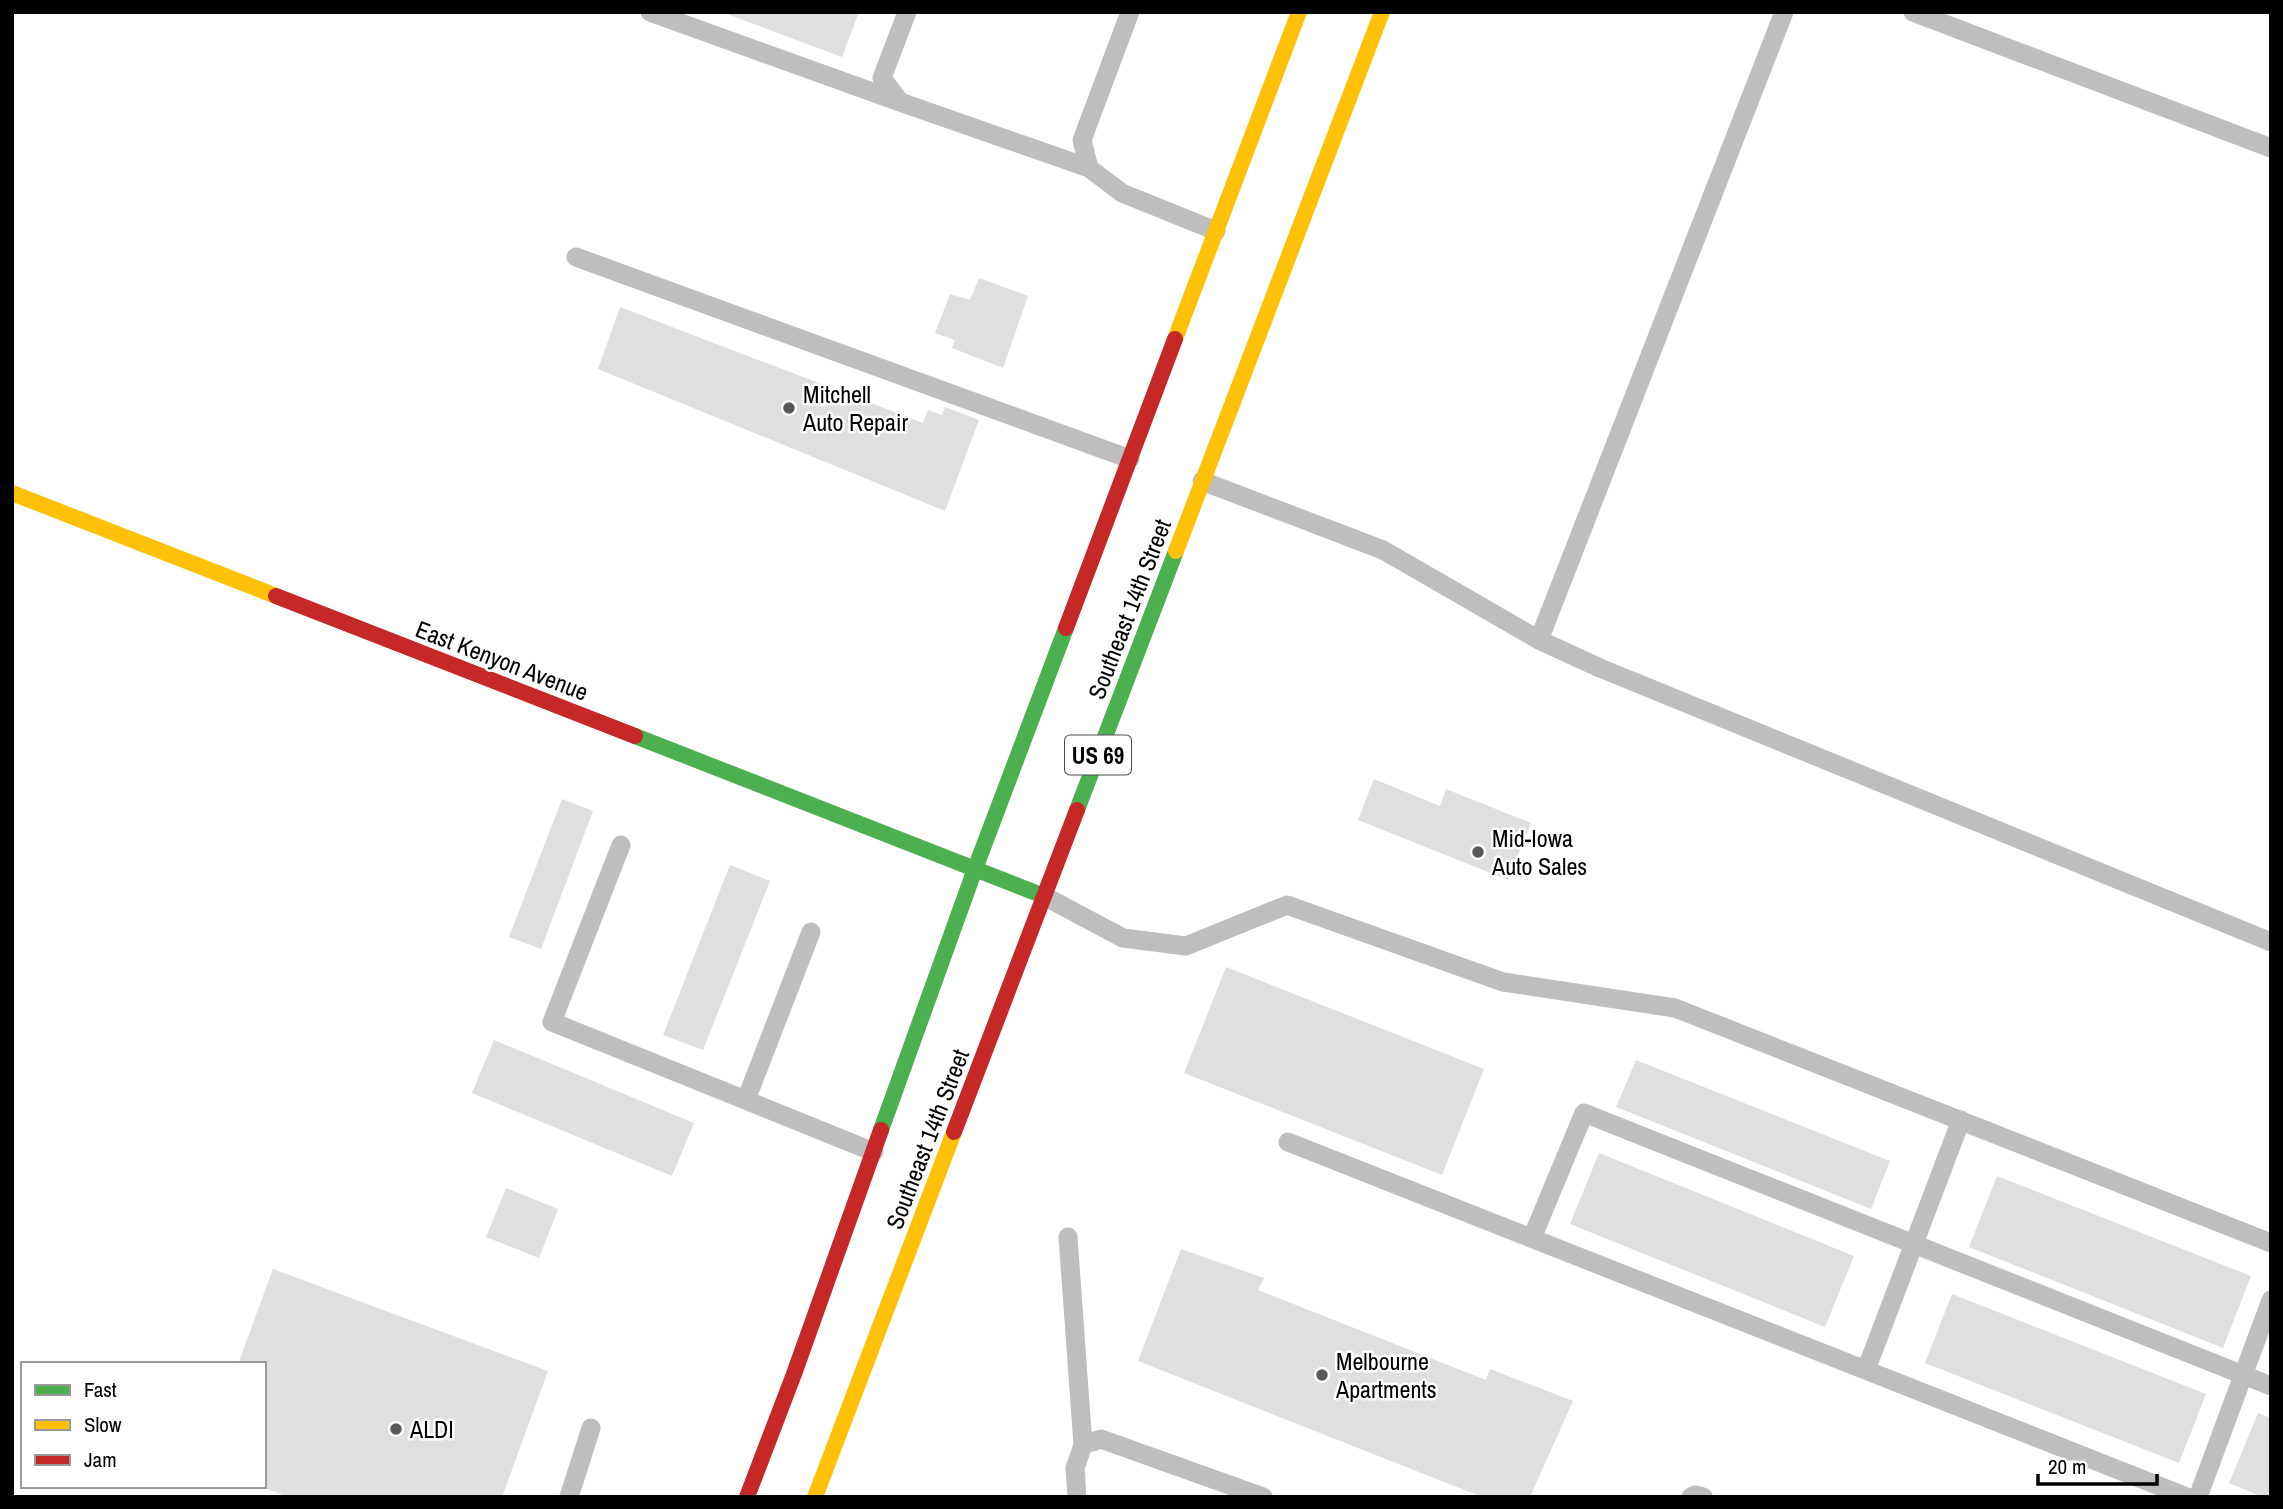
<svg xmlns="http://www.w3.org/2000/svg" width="2283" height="1509" font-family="'Archivo Narrow',sans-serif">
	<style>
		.building { fill: #dfdfdf }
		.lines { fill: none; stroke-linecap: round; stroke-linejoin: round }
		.lane { stroke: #bebebe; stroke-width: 19 }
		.fast { stroke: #4caf50; stroke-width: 16 }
		.slow { stroke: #ffc107; stroke-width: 16 }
		.jam { stroke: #c62828; stroke-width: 16 }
		.poi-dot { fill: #595959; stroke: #fff; stroke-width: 2.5 }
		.labels { text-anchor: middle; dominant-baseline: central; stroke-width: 5; stroke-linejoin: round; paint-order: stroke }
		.shield { fill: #fff; stroke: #4c4c4c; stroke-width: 2 }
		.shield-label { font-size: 23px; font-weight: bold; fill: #000 }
		.poi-label { font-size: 24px; fill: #000; stroke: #fff; text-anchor: start }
		.street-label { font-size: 24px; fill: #000; stroke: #fff }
	</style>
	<rect width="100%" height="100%" fill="#fff"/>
	<path class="building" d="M722,12H859L842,57Z
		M979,278L1028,296L1003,368L952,348L955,340L935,333L950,294L970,300Z
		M620,307L923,423L928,410L942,415L945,407L979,420L945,511L598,369Z
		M1374,779L1440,806L1446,789L1531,823L1508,880L1358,820Z
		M562,799L593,811L541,949L509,937Z
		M730,865L770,881L703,1050L663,1035Z
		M1226,967L1484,1069L1442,1175L1184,1073Z
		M494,1040L694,1123L672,1176L472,1093Z
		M1636,1060L1890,1161L1871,1209L1616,1107Z
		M1599,1153L1854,1256L1825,1327L1570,1224Z
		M1997,1176L2251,1276L2223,1348L1969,1247Z
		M506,1188L558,1209L539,1258L486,1237Z
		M1181,1249L1264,1278L1258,1290L1486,1380L1490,1369L1573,1401L1530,1497H1482L1138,1361Z
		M273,1269L548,1371L502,1497H289L264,1488V1364H238Z
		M1952,1294L2206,1394L2179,1463L1925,1363Z
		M2258,1413L2271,1418V1497H2263L2229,1483Z"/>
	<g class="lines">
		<path class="lane" d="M650,12L900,102
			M907,12L882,78L900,102L1089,168
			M1130,12L1082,140L1089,168L1122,193L1216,231
			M1913,12L2271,148
			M576,257L1130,459
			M1202,481L1383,550L1539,640L1600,668L2271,942
			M1539,640L1784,12
			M621,845L552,1022L874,1152
			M1044,896L1123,938L1186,946L1287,905L1503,982L1675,1008L2271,1243
			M746,1100L811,932
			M1288,1142L2187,1497
			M1068,1237L1083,1445
			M1532,1238L1584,1113L2271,1386
			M1866,1370L1961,1120
			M569,1497L591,1428
			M1077,1497L1075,1468L1083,1445L1101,1439L1263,1497
			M1691,1497L1695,1495L1703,1497
			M2198,1497L2271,1300"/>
		<path class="fast" d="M635,736L1044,896
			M1077,810L1176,551
			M881,1130L975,869L1066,628"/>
		<path class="slow" d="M1175,339L1299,12
			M12,493L276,596
			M1176,551L1382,12
			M815,1497L954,1132"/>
		<path class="jam" d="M276,596L635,736
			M1066,628L1175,339
			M954,1132L1077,810
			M747,1497L794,1374L881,1130"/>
	</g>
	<g class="poi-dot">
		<circle cx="789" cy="408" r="7"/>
		<circle cx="1478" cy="852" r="7"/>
		<circle cx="1322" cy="1375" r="7"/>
		<circle cx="396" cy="1429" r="7"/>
	</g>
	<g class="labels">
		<rect class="shield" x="1065" y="735.5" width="66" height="39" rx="5"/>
		<g class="shield-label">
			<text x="1098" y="755">US 69</text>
		</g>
		<g class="poi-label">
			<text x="803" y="394">Mitchell<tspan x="803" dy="28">Auto Repair</tspan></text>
			<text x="1492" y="838">Mid-Iowa<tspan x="1492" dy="28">Auto Sales</tspan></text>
			<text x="1336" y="1361">Melbourne<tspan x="1336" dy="28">Apartments</tspan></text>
			<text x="410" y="1429">ALDI</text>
		</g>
		<g class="street-label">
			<text transform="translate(1129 609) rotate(-69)">Southeast 14th Street</text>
			<text transform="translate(502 660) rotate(21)">East Kenyon Avenue</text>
			<text transform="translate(927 1139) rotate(-69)">Southeast 14th Street</text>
		</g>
	</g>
	<rect width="2283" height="1509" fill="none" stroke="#000000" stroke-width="28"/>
	<rect x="21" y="1362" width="245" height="126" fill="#ffffff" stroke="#999999" stroke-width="2"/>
	<rect x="35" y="1385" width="35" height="10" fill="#4caf50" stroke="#999999" stroke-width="2"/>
	<text x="84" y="1397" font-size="21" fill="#000000">Fast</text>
	<rect x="35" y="1420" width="35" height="10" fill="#ffc107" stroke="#999999" stroke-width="2"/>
	<text x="84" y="1432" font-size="21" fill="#000000">Slow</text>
	<rect x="35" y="1455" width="35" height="10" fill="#c62828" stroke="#999999" stroke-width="2"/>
	<text x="84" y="1467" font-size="21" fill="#000000">Jam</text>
	<path d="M2038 1474v10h119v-10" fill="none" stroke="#000000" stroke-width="3.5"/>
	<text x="2048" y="1474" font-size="21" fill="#000000" stroke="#ffffff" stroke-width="5" paint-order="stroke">20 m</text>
</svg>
